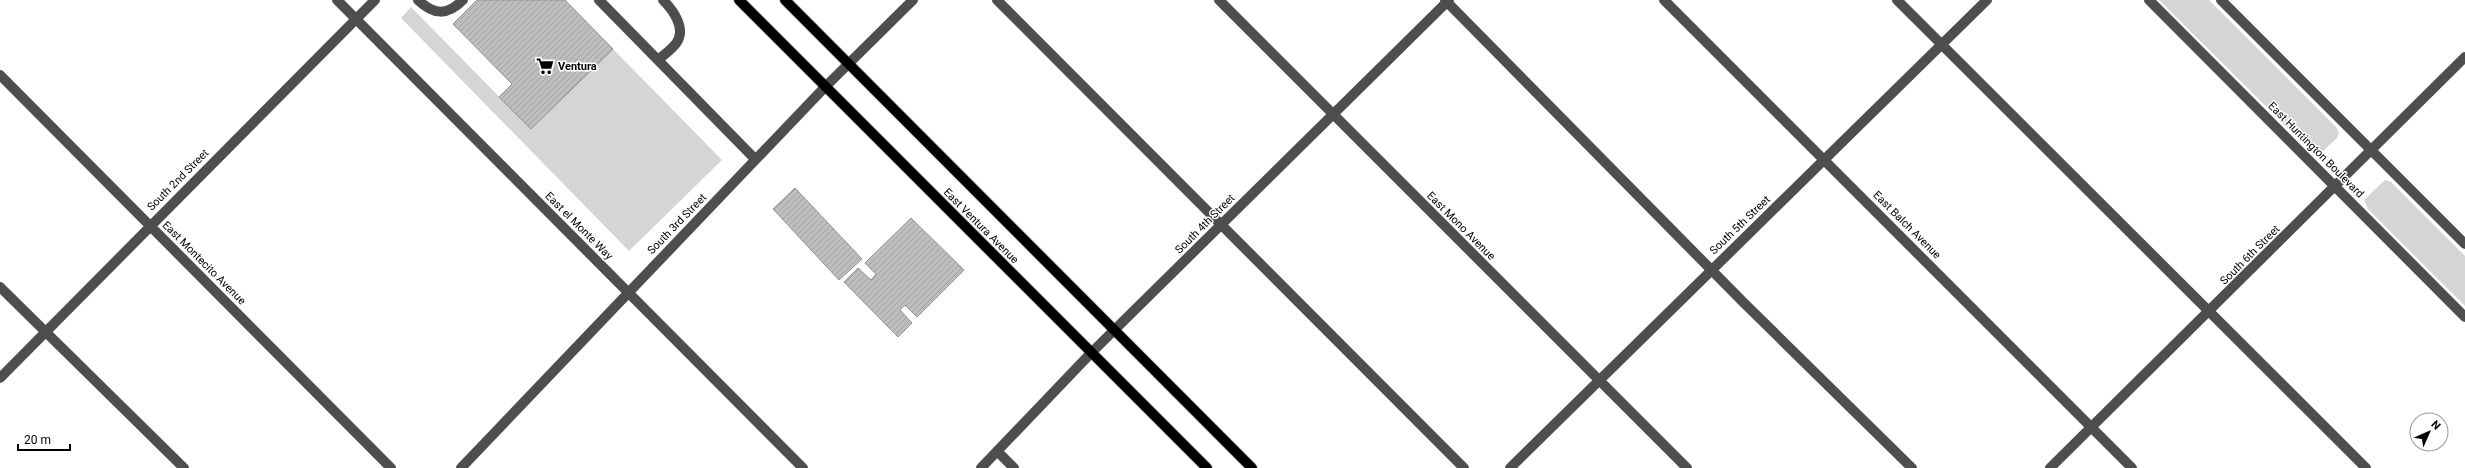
<svg xmlns="http://www.w3.org/2000/svg" width="2465" height="468" font-family="Roboto,sans-serif">
	<style>
		.grass { fill: #d5d5d5 }
		.building { fill: url(#building-hatch); stroke: #929292 }
		.lines { fill: none; stroke-linecap: round; stroke-linejoin: round }
		.major-casing { stroke: #dbdbdb; stroke-width: 12 }
		.minor { stroke: #4e4e4e; stroke-width: 10 }
		.major { stroke: #000; stroke-width: 10 }
		.labels { text-anchor: middle; dominant-baseline: central; stroke-width: 3; stroke-linejoin: round; paint-order: stroke }
		.poi-label { font-size: 11px; font-weight: bold; fill: #000; stroke: #fff; text-anchor: start }
		.street-label { font-size: 11px; fill: #000; stroke: #fff }
	</style>
	<defs>
		<pattern id="building-hatch" width="6" height="6" patternUnits="userSpaceOnUse"><rect width="6" height="6" fill="#bebebe"/><path d="M-1 1l2-2M0 6l6-6M5 7l2-2" fill="none" stroke="#a2a2a2"/></pattern>
	</defs>
	<rect width="100%" height="100%" fill="#fff"/>
	<path class="grass" d="M2159,0H2209L2337,128L2339,133L2337,138L2321,153L2314,154Z
		M411,7L531,129L613,49L722,160L629,251L401,18Z
		M2385,180L2391,182L2465,256V306L2368,209L2364,200Z"/>
	<path class="building" d="M477,0H565L613,49L531,129L499,97L512,84L453,24Z
		M795,188L862,259L839,280L773,209Z
		M911,218L964,270L917,317L905,305L900,310L912,323L898,337L844,282L858,268L871,280L876,274L865,263Z"/>
	<g class="lines">
		<g class="major-casing">
			<path id="major" d="M739,0L1207,468
				M785,0L1252,468"/>
		</g>
		<path class="minor" d="M337,0L803,468
			M418,0C434,15 447,16 463,0
			M599,0L755,159
			M997,0L1464,468
			M1219,0L1687,468
			M1445,0L1744,303L1912,468
			M1664,0L2132,468
			M1897,0L2366,468
			M2149,0L2465,317
			M2221,0L2465,244
			M658,60C663,55 673,49 677,42C686,28 673,10 663,0
			M0,75L391,468
			M0,287L184,468
			M0,378L375,0
			M997,451L1014,468
			M461,468L825,87L913,0
			M981,468L1091,353L1449,0
			M1510,468L1987,0
			M2050,468L2465,57"/>
		<use href="#major" class="major"/>
	</g>
	<defs>
		<g id="supermarket-bare" transform="scale(1.38)"><path d="M-6-5.5h2.5l.6 2H6L4.5 2H-2.5L-4.4-4H-6ZM-1.5 3.2a1.3 1.3 0 1 0 .1 0ZM3 3.2a1.3 1.3 0 1 0 .1 0Z" fill="#000" stroke="#fff" stroke-width="2.5" paint-order="stroke"/></g>
	</defs>
	<g fill-rule="evenodd">
		<use href="#supermarket-bare" x="545" y="66"/>
	</g>
	<g class="labels">
		<g class="poi-label">
			<text x="558" y="66">Ventura</text>
		</g>
		<g class="street-label">
			<text transform="translate(2316 150) rotate(45)">East Huntington Boulevard</text>
			<text transform="translate(178 180) rotate(-45)">South 2nd Street</text>
			<text transform="translate(677 224) rotate(-46)">South 3rd Street</text>
			<text transform="translate(1205 224) rotate(-45)">South 4th Street</text>
			<text transform="translate(1740 225) rotate(-44)">South 5th Street</text>
			<text transform="translate(1907 225) rotate(45)">East Balch Avenue</text>
			<text transform="translate(579 226) rotate(45)">East el Monte Way</text>
			<text transform="translate(981 226) rotate(45)">East Ventura Avenue</text>
			<text transform="translate(1461 226) rotate(45)">East Mono Avenue</text>
			<text transform="translate(2250 255) rotate(-45)">South 6th Street</text>
			<text transform="translate(204 263) rotate(45)">East Montecito Avenue</text>
		</g>
	</g>
	<g transform="translate(2429 432) rotate(45)"><circle r="19" fill="#ffffff" stroke="#999999"/>
	<path d="M0-3L7 15L0 10L-7 15Z" fill="#000000"/>
	<text y="-6" font-size="11" font-weight="bold" text-anchor="middle" fill="#000000">N</text>
	</g>
	<path d="M18 444v6h52v-6" fill="none" stroke="#000000" stroke-width="2"/>
	<text x="24" y="444" font-size="12" fill="#000000" stroke="#ffffff" stroke-width="3" paint-order="stroke">20 m</text>
</svg>
